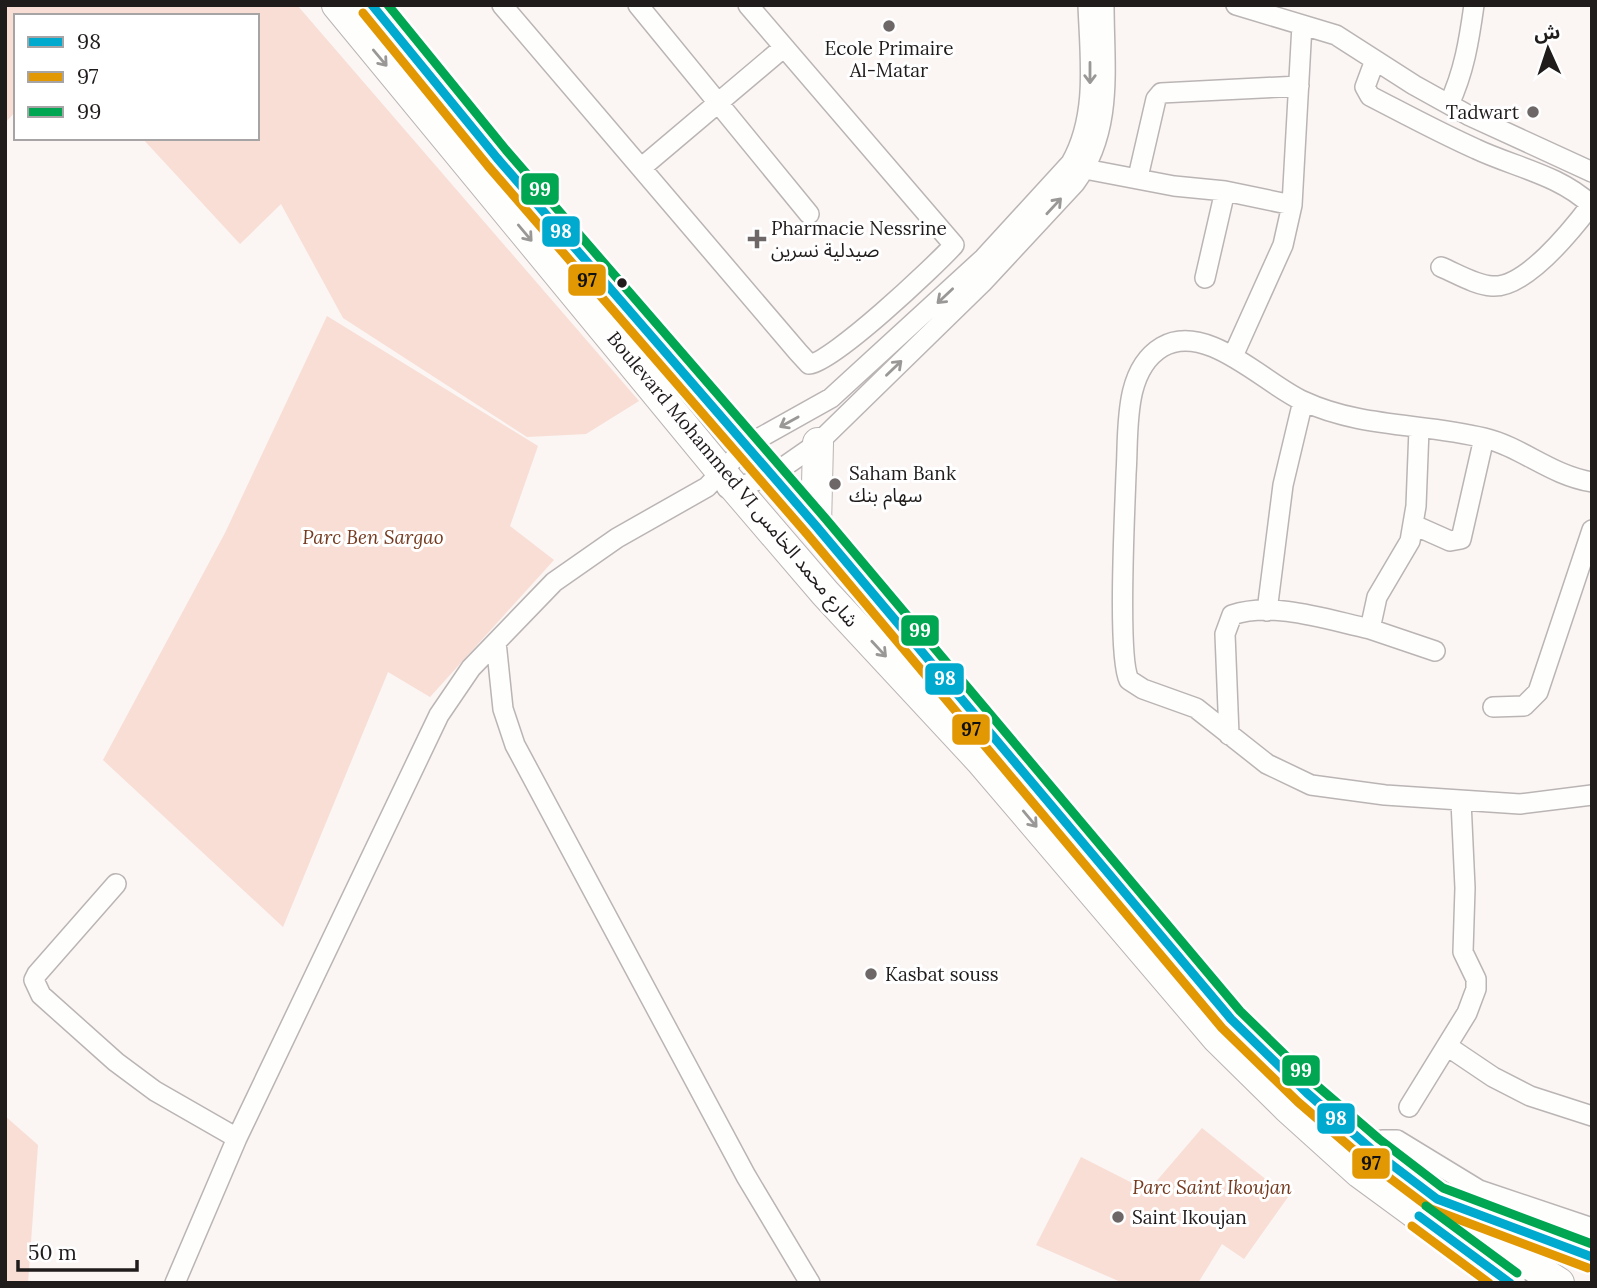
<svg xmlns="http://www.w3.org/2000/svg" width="1597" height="1288" font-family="Lora,'Noto Sans Arabic',serif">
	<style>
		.green { fill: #f8ded4 }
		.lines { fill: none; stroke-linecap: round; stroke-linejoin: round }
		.street-casing { stroke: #bab5b4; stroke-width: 22 }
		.primary-casing { stroke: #bab5b4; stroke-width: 32 }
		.street { stroke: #fefefd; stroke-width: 19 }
		.primary { stroke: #fefefd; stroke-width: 30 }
		.bus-1-casing { stroke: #fff; stroke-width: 14 }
		.bus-2-casing { stroke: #fff; stroke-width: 14 }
		.bus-3-casing { stroke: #fff; stroke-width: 14 }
		.bus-1 { stroke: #00a9ce; stroke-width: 9 }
		.bus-2 { stroke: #e29803; stroke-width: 9 }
		.bus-3 { stroke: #00a651; stroke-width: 9 }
		.oneway { stroke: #9a9897 }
		.poi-dot { fill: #6d6867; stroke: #fff; stroke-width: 2.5 }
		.bus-dot { fill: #201c1b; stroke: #fff; stroke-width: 2.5 }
		.labels { text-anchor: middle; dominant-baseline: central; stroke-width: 6; stroke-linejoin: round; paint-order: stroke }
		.poi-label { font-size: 19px; fill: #201c1b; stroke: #fff; text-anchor: start }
		.street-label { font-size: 19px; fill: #201c1b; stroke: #fff }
		.park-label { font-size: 19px; font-style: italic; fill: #753b20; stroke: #fff }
		.line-badge { stroke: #fff; stroke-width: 2.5 }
		.badge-label { font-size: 19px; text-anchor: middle; font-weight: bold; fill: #fff }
		.pale-badge-label { font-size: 19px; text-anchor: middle; font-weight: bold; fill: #111 }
	</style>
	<rect width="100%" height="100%" fill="#fbf5f4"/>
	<path class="green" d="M5,5H297L639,401L586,434L527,437L343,318L281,204L240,244L142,138H257V16H16V111L5,123Z
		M327,316L538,446L510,526L554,560L430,697L388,672L283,927L103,760L225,533Z
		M5,1116L38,1145L28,1283H5Z
		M1202,1128L1288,1197L1244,1259L1222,1244L1198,1283H1123L1036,1245L1081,1157L1148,1191Z"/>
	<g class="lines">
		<g class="street-casing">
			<path id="street" d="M502,5L798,352L809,364C831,364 935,266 954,245L748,5
				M638,5L809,214
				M1236,5L1336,35L1414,85L1468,115L1592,172
				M1375,60L1365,87L1370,96C1405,114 1440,133 1476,149C1514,167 1560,175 1591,205C1572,230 1525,289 1492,286C1475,285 1456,273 1441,267
				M1449,104C1464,72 1469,41 1474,5
				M641,168L783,48
				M1085,169L1174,186L1225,191L1292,205
				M1138,177L1156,99L1161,93L1299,86
				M1205,278L1225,191
				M1233,356L1283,245L1292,205L1302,25
				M1419,429L1416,506L1410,541L1377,597L1370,629L1435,651
				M1592,482C1550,475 1522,447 1484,438C1424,423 1361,428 1303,401C1265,384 1206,321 1162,347C1122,371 1129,433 1126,474C1125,509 1117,656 1129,680L1143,689L1196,708L1267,764L1311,785L1385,795L1520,804L1592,795
				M727,488H736L772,475L818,443L982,283L1075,183C1114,129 1104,68 1104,5
				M1414,525L1450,541L1461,539L1484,438
				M1267,611L1283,485L1303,401
				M496,642L503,709L515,745L746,1176L810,1283
				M1493,707L1524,706L1538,692L1592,530
				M1229,735L1225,634L1232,615C1274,601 1328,620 1370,629
				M116,884L37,974L34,980L41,995L116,1062L155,1091L237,1138
				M1447,1046L1493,1077L1530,1096L1592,1116
				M1409,1107L1467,1013L1476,989V979L1463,952L1465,888L1461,801
				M1371,1149L1382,1140H1397L1479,1190L1592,1228
				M1468,1211L1592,1257
				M175,1283L237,1138L439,715L471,668L554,582L617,538L707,487L747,445L831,398L984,258L1071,163C1098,115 1090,58 1088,5"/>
		</g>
		<g class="primary-casing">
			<path id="primary" d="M337,5L729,481L825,593L981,761L1217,1038L1288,1108L1360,1173L1510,1283
				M372,5L497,158L816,526L1231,1019C1277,1063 1322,1109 1372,1149C1432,1197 1494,1242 1559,1283
				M816,526L818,443"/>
		</g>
		<use href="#street" class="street"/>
		<use href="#primary" class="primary"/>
		<g class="bus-1-casing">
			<path id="bus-1" d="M372,5L497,158L816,526L1231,1019L1307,1093L1371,1149L1437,1199L1592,1257
				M1419,1216L1510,1283"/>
		</g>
		<g class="bus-2-casing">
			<path id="bus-2" d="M363,13L488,166L807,534L1222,1028L1298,1102L1363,1158L1431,1209L1588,1268
				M1412,1226L1489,1283"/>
		</g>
		<g class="bus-3-casing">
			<path id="bus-3" d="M388,5L506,150L825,518L1240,1011L1315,1084L1379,1139L1443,1188L1592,1244
				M1426,1206L1517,1273"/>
		</g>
		<use href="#bus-1" class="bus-1"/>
		<use href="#bus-2" class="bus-2"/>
		<use href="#bus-3" class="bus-3"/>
	</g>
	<defs><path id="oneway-shaft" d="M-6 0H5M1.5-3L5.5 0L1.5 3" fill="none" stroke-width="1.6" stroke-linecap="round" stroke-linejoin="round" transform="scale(1.75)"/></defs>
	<g class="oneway">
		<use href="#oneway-shaft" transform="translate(380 58) rotate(50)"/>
		<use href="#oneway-shaft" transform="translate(1090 73) rotate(90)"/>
		<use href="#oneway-shaft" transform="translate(1054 206) rotate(-47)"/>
		<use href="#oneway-shaft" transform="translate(525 233) rotate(50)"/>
		<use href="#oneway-shaft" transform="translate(945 296) rotate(137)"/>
		<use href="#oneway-shaft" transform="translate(894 368) rotate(-44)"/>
		<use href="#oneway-shaft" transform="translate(789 422) rotate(151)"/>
		<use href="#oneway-shaft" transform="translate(879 649) rotate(47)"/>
		<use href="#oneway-shaft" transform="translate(1030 819) rotate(50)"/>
	</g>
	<g class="poi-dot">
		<circle cx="889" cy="26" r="7"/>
		<circle cx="1533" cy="112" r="7"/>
		<path d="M753.5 228.5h7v7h7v7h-7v7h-7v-7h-7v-7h7z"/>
		<circle cx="835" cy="484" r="7"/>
		<circle cx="871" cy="974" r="7"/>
		<circle cx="1118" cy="1217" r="7"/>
	</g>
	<circle class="bus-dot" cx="622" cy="283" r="6"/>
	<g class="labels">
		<g class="poi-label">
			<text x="889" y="48" text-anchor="middle">Ecole Primaire<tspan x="889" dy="22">Al-Matar</tspan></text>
			<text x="1519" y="112" text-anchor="end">Tadwart</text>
			<text x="771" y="228">Pharmacie Nessrine<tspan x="771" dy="22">صيدلية نسرين</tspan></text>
			<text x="849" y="473">Saham Bank<tspan x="849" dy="22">سهام بنك</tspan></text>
			<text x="885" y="974">Kasbat souss</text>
			<text x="1132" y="1217">Saint Ikoujan</text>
		</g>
		<g class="street-label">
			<text transform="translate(733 479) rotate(50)">Boulevard Mohammed VI شارع محمد الخامس</text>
		</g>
		<g class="park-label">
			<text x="373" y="537">Parc Ben Sargao</text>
			<text x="1212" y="1187">Parc Saint Ikoujan</text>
		</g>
	</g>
	<g class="line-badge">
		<rect x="520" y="172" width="40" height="34" rx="7" fill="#00a651"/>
		<rect x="541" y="215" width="40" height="33" rx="7" fill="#00a9ce"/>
		<rect x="567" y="263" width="40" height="34" rx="7" fill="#e29803"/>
		<rect x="900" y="614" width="40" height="33" rx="7" fill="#00a651"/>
		<rect x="924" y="662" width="41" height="34" rx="7" fill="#00a9ce"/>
		<rect x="951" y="713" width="40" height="33" rx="7" fill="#e29803"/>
		<rect x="1281" y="1054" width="40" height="33" rx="7" fill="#00a651"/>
		<rect x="1316" y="1102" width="40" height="33" rx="7" fill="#00a9ce"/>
		<rect x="1351" y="1147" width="40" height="33" rx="7" fill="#e29803"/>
	</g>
	<g class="badge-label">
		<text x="540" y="196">99</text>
		<text x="561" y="238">98</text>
		<text x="920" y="637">99</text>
		<text x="945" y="685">98</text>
		<text x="1301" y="1077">99</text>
		<text x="1336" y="1125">98</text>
	</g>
	<g class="pale-badge-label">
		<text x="587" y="287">97</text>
		<text x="971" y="736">97</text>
		<text x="1371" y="1170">97</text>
	</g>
	<rect width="1597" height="1288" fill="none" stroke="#201c1b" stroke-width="14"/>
	<rect x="14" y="14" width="245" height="126" fill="#ffffff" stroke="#a6a4a4" stroke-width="2"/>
	<rect x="28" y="37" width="35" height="10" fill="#00a9ce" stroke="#a6a4a4" stroke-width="2"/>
	<text x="77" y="49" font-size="21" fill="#201c1b">98</text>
	<rect x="28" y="72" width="35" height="10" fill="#e29803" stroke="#a6a4a4" stroke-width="2"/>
	<text x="77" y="84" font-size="21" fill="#201c1b">97</text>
	<rect x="28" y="107" width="35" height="10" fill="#00a651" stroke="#a6a4a4" stroke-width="2"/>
	<text x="77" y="119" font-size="21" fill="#201c1b">99</text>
	<g transform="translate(1548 49) rotate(357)" stroke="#ffffff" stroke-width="5" paint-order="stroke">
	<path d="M0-5L12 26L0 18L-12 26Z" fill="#201c1b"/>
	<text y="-10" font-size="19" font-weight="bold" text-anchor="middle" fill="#201c1b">ش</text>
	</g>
	<path d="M18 1260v10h119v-10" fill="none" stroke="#201c1b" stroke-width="3.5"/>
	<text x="28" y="1260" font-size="21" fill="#201c1b" stroke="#ffffff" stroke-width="5" paint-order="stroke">50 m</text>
</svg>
